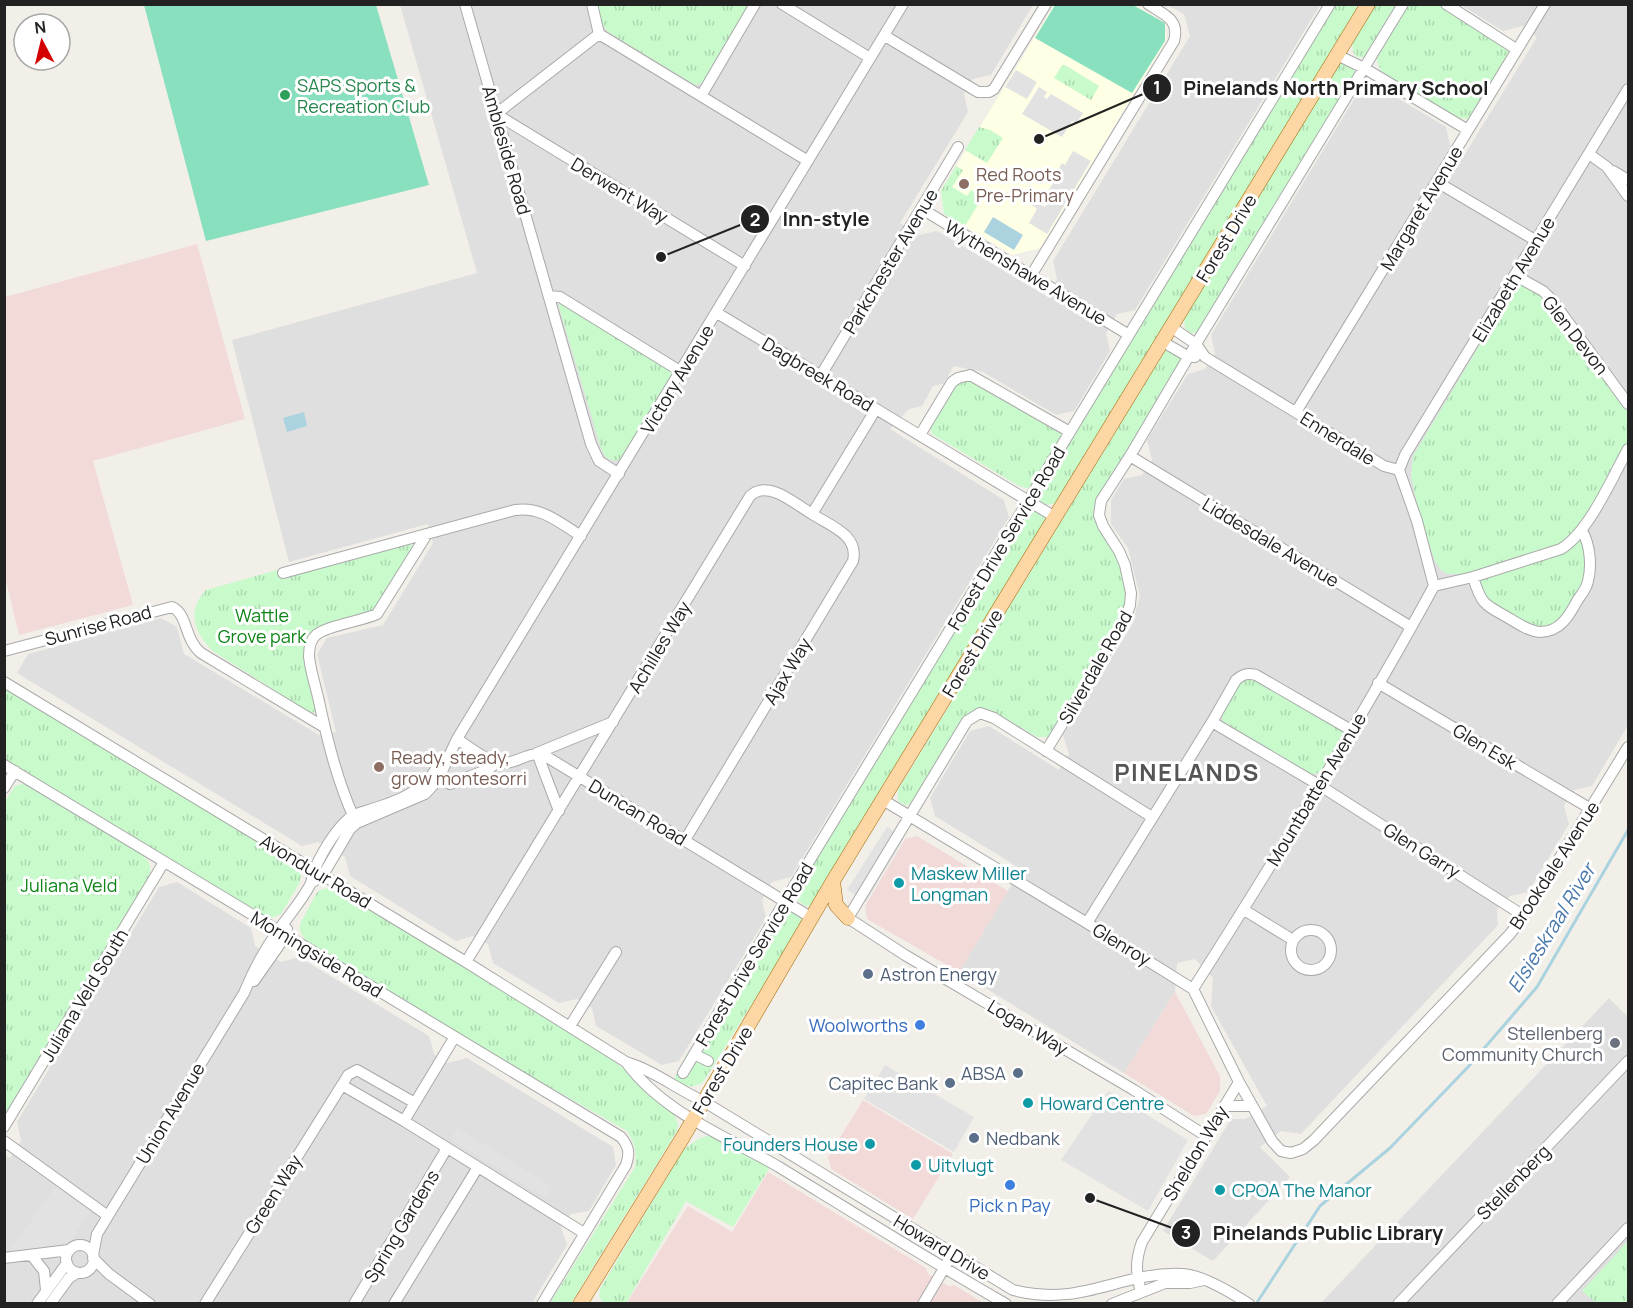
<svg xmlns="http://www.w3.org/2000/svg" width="1633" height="1308" font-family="Manrope,sans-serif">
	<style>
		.residential { fill: #e0dfdf }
		.commercial { fill: #f2dad9 }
		.education { fill: #ffffe5 }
		.park { fill: url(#park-tufts) }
		.pitch { fill: #88e0be }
		.parking { fill: #e2e2e2 }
		.water { fill: #aad3df }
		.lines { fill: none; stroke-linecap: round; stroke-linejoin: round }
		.stream { stroke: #aad3df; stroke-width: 3 }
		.minor-casing { stroke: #a9a9a9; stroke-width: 12 }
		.major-casing { stroke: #a06b00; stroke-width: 15 }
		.minor { stroke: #fff; stroke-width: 10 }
		.major { stroke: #fcd6a4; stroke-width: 14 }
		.leisure-dot { fill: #2e9e5b; stroke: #fff; stroke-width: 2 }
		.education-dot { fill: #8d6e63; stroke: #fff; stroke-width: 2 }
		.culture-dot { fill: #0f9aa8; stroke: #fff; stroke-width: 2 }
		.service-dot { fill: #5c6f8a; stroke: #fff; stroke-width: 2 }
		.shop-dot { fill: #3f7fe0; stroke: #fff; stroke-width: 2 }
		.worship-dot { fill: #6b7280; stroke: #fff; stroke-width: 2 }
		.labels { text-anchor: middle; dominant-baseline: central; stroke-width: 6; stroke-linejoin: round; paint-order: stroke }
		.leisure-label { font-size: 18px; fill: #27864d; stroke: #fff; text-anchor: start }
		.street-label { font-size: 18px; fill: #222; stroke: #fff }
		.education-label { font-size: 18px; fill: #785e54; stroke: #fff; text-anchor: start }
		.park-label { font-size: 18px; fill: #0c8416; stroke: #fff }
		.culture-label { font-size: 18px; fill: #0d838f; stroke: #fff; text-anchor: start }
		.service-label { font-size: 18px; fill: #4e5e75; stroke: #fff; text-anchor: start }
		.shop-label { font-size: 18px; fill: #366cbe; stroke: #fff; text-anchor: end }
		.worship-label { font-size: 18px; fill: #5b616d; stroke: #fff; text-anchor: end }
		.water-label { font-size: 20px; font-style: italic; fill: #4a7aab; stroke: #fff }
		.district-label { font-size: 24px; font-weight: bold; letter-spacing: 1.5px; fill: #555; stroke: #fff }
		.leader { fill: none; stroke: #222; stroke-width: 2 }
		.callout-dot { fill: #222; stroke: #fff; stroke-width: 2 }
		.mark-label { font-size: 18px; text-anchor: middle; font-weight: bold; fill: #fff }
		.callout-label { font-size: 20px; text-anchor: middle; font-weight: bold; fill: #222; stroke: #fff; stroke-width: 6; stroke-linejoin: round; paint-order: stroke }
	</style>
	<defs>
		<pattern id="park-tufts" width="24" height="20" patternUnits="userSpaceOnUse" patternTransform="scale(1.5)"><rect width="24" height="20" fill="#c8facc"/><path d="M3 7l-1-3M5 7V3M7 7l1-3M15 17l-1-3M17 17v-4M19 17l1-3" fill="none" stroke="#acd6af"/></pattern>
	</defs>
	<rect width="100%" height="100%" fill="#f2efe9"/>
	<path class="residential" d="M400,5H1033L991,75L973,79L964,94L968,112L900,223L919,235L937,231L1048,297L1057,279L1053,261L1190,36L1184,14L1167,5H1320L1135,310L1117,314L1106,333L1110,351L1074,411L1056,415L983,372L954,366L943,384L933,386L922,406L909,409L890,429L1004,500L1009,517L791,877L772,882L762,900L766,918L679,1061L662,1065L596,1026L592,1008L577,999L559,1003L493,963L488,944L473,936L456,941L350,876L345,857L318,842L302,846L17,673L28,654L161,618L177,627L184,654L319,735L336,732L317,654L327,638L383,625L433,543L428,524L289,562L232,340L477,273Z
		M1461,5H1628V725L1592,786L1574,790L1564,806L1569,824L1528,892L1510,896L1497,909L1498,925L1301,1134L1281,1131L1260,1147L1290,1177L1213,1261L1163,1231L1231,1119H1245L1267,1106L1211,1006L1213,978L1195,959L1177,963L1175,992L1124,1073L959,972L1021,869L935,816L930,798L970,731L989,726L1059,770L1069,754L1063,735L1132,625L1140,596L1128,548L1111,524V500L1124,479L1142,475L1152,460L1147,440L1188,374L1205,369L1215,354L1211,335L1359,91L1377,86L1446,127L1450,145L1465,154L1537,37L1522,26L1503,31Z
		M177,882L251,928L255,946L281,962L299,957L429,1036L434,1054L448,1063L467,1058L613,1147L616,1165L589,1211L571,1214L561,1227L567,1245L532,1303L5,1304L4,1155L10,1158L21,1141L17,1122L159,887Z
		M1609,998L1628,1017V1303L1320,1304Z"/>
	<path class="commercial" d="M197,244L245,419L93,461L133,605L19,635L5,577V297Z
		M917,836L1008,891L959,972L867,919L865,906L905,839Z
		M1175,992L1220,1076V1091L1206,1114L1194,1116L1124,1073Z
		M863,1100L953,1154L913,1219L831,1169L828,1157Z
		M768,1172L926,1268L928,1274L949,1286L954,1285L984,1303L626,1304L688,1206L732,1232Z"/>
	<path class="education" d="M1054,5H1135L1165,23L1166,41L1040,248L1012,255L944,214L941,191Z"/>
	<path class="park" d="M1408,4L1446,5L1510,51L1471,119L1459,118L1381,72L1376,57Z
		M597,5H751L705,82L695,85L608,32L601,22Z
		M1336,5H1356L1357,11L1057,503L1047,505L1040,501L1038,493Z
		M1374,5H1399L1369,53L1365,57H1357L1353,52L1352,41Z
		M1340,63L1354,68L1355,78L1200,332L1191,333L1185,328L1184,319L1336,65Z
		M1062,65H1065L1099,86L1091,100L1054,78Z
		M979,127L990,130L1003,138L987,163L965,150Z
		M956,166L963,170L952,187L967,196L971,190L982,198L965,226L944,214L941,191Z
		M1521,282L1540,290L1628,406V443L1582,524L1559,545L1469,574H1448L1441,570L1435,561L1419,515L1411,475L1413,456L1516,284Z
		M560,302L671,369L672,379L619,460C607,462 604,456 600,445L559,307Z
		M1170,349L1180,353L1182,362L1098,507L1129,575L1125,612L1048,737H1037L995,712H975L914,803L905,805L898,801V790L1165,351Z
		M965,377L1065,431L1031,489L1019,486L932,434L930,426L960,378Z
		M1036,509L1044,514L1046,525L814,905L805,906L798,900L796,891L1027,511Z
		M1579,540L1583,542L1588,576L1564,617L1555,624L1538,629L1486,602L1479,581Z
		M409,542L414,547L375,609L311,637L317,712L311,713L214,652C194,633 186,611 206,590L348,550Z
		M1255,678L1344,732V736L1321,772L1309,775L1223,723L1221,711L1241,679Z
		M4,687L294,863L301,875L300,882L281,914L271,918L263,916L5,760Z
		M22,784L30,786L141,854C150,861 151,866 150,877L4,1118V803L15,786Z
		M328,888L336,889L535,1007L614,1061L672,1109L678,1124L677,1131L571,1303H550L635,1167C637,1153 635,1143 627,1131L455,1033L307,943L300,931V924L316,894L320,890Z
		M787,909L801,918L802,924L703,1082C691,1089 685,1087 674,1079L687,1053L696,1059Z
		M707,1136L714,1137L770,1167L733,1227L686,1201L626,1303H604L599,1297L600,1289L684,1149L700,1138Z
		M1628,1241V1303H1596L1582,1291Z"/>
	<path class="pitch" d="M144,5H376L429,185L206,241Z
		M1055,5H1133L1165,23V41L1132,93L1035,38Z"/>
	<path class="parking" d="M1016,70L1037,82L1027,99L1005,87Z
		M1039,87L1047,92L1044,97L1047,99L1051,94L1083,113L1076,124L1072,121L1062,137L1022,114Z
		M1073,151L1091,161L1047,234L1029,223L1037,209L1032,205L1034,201L1045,207L1051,196L1047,193L1060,172L1058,170L1062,163L1065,165Z
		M887,827L904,838L866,902L847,890Z
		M885,1065L974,1117L954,1152L864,1099Z
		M1108,1091L1188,1140L1148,1211L1061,1160Z
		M457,1128L553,1187L546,1198L451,1139Z
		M57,1184L92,1209L66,1247L9,1252Z"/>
	<path class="water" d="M993,217L1023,235L1014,250L984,232Z
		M304,412L307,426L287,432L283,418Z"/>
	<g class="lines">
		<path class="stream" d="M1256,1304L1320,1206L1390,1148L1468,1067L1537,987L1628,830"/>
		<g class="minor-casing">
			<path id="minor" d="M465,4L591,444L599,461L619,474
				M592,4L599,34L808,161
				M782,4L870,58
				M1446,4L1516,49
				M599,34L496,114L745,266
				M885,36L978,92H989L994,89L1046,4
				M1337,55L1364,68L1468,130
				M701,96L755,4
				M1589,154L1607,167L1628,196
				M1613,171L1628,180
				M1437,182L1535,240
				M922,209L1129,335
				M1032,274L1174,41C1180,19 1164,15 1148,4
				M1516,276L1543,291L1552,300L1628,404
				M549,296L560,297L680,371
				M717,313L1055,517
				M1171,327L1196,344L1205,357L1384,466L1399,470
				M1163,342L1189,357H1195
				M821,375L958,147
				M1296,412L1545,4
				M920,435L952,382L958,378L970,375L1070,432
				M1130,456L1411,627
				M1399,470L1405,455L1628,89
				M1399,470L1417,521L1434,586
				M283,573L515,510C541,506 560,523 581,536
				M1473,577C1481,603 1483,604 1507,617C1517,623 1528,631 1540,632C1560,632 1569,616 1577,601C1581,595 1587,588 1588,581C1592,566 1590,544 1582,531
				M1434,586L1473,577L1561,549C1589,532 1612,478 1628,449
				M4,651L172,607C188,614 184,639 201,653L324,727
				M4,682L466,962L626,1062C653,1070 677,1089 703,1101L1013,1290C1083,1308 1119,1271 1183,1274C1203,1275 1232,1293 1249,1304
				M1378,683L1591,809
				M1212,722L1319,785L1524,916
				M457,739C471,748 488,763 505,763C521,762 530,749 547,757L812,918
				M1046,751L1124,622L1130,605L1131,593L1125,565L1119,551L1103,526L1099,515L1101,501L1130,456L1196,344L1403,4
				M4,765L621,1137C629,1147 630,1153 626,1165L542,1304
				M450,784L489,769L497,762
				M4,788L15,771
				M883,800L1087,923L1193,989L1239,1082L1272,1141L1281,1151L1291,1153L1303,1149L1314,1140L1510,934L1524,916L1628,747
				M559,811L537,753L613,722
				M1152,817L994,718L980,713L967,721L848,918L905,955L1134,1090L1206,1136
				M355,820C337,781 327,739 318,697C315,684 310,669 309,656C309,649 310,640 316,635C326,626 362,621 377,614L427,534
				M685,840L853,561C859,535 831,526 812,514
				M311,883L323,875L350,829L357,823L425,794L438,780L457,739L903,4
				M1244,910L1293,940
				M1087,923L1212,722L1236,680C1243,674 1247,673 1256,675L1351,730
				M1291 950a20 20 0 1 1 40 0a20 20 0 1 1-40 0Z
				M466,962L750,496C768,479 795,504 812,514L876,409
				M254,981L280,944L287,929
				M1193,989C1277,857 1359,723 1434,586
				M570,1026L616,952
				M694,1054L708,1061
				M626,1062C663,1113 726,1136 779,1167C854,1213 929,1260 1006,1304
				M683,1073L785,901L1330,4
				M342,1085L348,1075L357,1070L415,1103
				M1224,1106H1252
				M404,1121L454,1038
				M4,1127L164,862
				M4,1141L108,1216
				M66 1259a14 14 0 1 1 28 0a14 14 0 1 1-28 0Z
				M93,1255L97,1234L244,993C253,971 264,950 278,931C288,916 301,902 310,885C313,880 312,873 315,868C324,849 336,828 353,815C383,805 419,798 436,769
				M32,1256L44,1271L46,1290
				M4,1258L69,1250
				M93,1258L109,1274L150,1304
				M1141,1292C1136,1273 1135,1261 1142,1242L1239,1082
				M37,1304L67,1263
				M50,1304L69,1278L77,1273
				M205,1304L342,1085L404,1121L584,1233
				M354,1304L447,1148
				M394,1304L478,1167
				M923,1304L953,1253
				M1112,1304L1165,1283H1190L1204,1280
				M1398,1304L1628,1061
				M1557,1304L1628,1228"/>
		</g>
		<g class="major-casing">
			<path id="major" d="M833,881L836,905L848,918
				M580,1304L683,1137L833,881L1368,4"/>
		</g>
		<use href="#minor" class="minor"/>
		<use href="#major" class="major"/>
	</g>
	<circle class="leisure-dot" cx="285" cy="95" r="6"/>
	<g class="education-dot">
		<circle cx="964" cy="184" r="6"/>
		<circle cx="379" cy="767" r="6"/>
	</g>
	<g class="culture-dot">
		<circle cx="899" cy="883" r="6"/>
		<circle cx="1028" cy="1103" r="6"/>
		<circle cx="870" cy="1144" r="6"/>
		<circle cx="916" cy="1165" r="6"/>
		<circle cx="1220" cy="1190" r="6"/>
	</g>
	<g class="service-dot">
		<circle cx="868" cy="974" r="6"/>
		<circle cx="1018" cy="1073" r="6"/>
		<circle cx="950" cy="1083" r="6"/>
		<circle cx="974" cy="1138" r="6"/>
	</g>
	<g class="shop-dot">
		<circle cx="920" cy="1025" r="6"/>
		<circle cx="1010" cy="1185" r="6"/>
	</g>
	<circle class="worship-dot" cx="1615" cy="1043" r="6"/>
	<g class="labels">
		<g class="leisure-label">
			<text x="297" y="85">SAPS Sports &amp;<tspan x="297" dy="21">Recreation Club</tspan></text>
		</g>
		<g class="street-label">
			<text transform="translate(507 150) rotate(74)">Ambleside Road</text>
			<text transform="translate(620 190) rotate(31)">Derwent Way</text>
			<text transform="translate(1421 208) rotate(-59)">Margaret Avenue</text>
			<text transform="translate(1226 238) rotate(-59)">Forest Drive</text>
			<text transform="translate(890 261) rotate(-59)">Parkchester Avenue</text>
			<text transform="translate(1026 272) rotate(31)">Wythenshawe Avenue</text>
			<text transform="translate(1513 279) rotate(-59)">Elizabeth Avenue</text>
			<text transform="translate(1576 335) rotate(52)">Glen Devon</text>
			<text transform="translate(818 374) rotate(31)">Dagbreek Road</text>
			<text transform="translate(677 379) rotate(-59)">Victory Avenue</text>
			<text transform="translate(1338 438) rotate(32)">Ennerdale</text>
			<text transform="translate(1006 538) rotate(-59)">Forest Drive Service Road</text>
			<text transform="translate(1271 542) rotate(31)">Liddesdale Avenue</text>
			<text transform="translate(98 625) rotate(-15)">Sunrise Road</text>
			<text transform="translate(659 647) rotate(-59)">Achilles Way</text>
			<text transform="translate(972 653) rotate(-59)">Forest Drive</text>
			<text transform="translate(1095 667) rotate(-60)">Silverdale Road</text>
			<text transform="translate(787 671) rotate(-59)">Ajax Way</text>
			<text transform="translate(1485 746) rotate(31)">Glen Esk</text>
			<text transform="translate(1316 789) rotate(-59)">Mountbatten Avenue</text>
			<text transform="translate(638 812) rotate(31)">Duncan Road</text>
			<text transform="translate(1422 850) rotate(32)">Glen Garry</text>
			<text transform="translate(1554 865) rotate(-57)">Brookdale Avenue</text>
			<text transform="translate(316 871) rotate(31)">Avonduur Road</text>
			<text transform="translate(1122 944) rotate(31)">Glenroy</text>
			<text transform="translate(317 954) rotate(31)">Morningside Road</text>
			<text transform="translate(754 954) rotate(-59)">Forest Drive Service Road</text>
			<text transform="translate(84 995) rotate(-59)">Juliana Veld South</text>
			<text transform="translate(1028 1027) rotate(31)">Logan Way</text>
			<text transform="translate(722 1070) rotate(-59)">Forest Drive</text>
			<text transform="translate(170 1113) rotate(-59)">Union Avenue</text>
			<text transform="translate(1195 1153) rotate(-59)">Sheldon Way</text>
			<text transform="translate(1513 1182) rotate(-46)">Stellenberg</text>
			<text transform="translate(273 1194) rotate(-58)">Green Way</text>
			<text transform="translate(401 1226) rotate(-59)">Spring Gardens</text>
			<text transform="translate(942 1247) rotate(31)">Howard Drive</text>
		</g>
		<g class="education-label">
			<text x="976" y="174">Red Roots<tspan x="976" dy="21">Pre-Primary</tspan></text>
			<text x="391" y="757">Ready, steady,<tspan x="391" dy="21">grow montesorri</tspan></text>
		</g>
		<g class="park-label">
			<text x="262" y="615">Wattle<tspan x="262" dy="21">Grove park</tspan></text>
			<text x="69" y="885">Juliana Veld</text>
		</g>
		<g class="culture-label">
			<text x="911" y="873">Maskew Miller<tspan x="911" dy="21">Longman</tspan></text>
			<text x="1040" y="1103">Howard Centre</text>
			<text x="858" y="1144" text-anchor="end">Founders House</text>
			<text x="928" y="1165">Uitvlugt</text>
			<text x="1232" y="1190">CPOA The Manor</text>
		</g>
		<g class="service-label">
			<text x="880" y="974">Astron Energy</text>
			<text x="1006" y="1073" text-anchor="end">ABSA</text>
			<text x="938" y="1083" text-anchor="end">Capitec Bank</text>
			<text x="986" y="1138">Nedbank</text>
		</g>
		<g class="shop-label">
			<text x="908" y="1025">Woolworths</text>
			<text x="1010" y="1205" text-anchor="middle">Pick n Pay</text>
		</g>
		<g class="worship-label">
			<text x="1603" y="1033">Stellenberg<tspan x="1603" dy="21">Community Church</tspan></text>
		</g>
		<g class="water-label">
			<text transform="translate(1551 928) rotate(-58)">Elsieskraal River</text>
		</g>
		<g class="district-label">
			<text x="1187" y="771">PINELANDS</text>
		</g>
	</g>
	<path class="leader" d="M1039 139L1157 88M661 257L755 219M1090 1198L1186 1233"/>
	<g class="callout-dot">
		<circle cx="1039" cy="139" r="6"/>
		<circle cx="661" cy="257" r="6"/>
		<circle cx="1090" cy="1198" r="6"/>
		<circle cx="1157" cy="88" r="15"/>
		<circle cx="755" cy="219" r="15"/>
		<circle cx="1186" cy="1233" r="15"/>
	</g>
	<g class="mark-label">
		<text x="1157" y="94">1</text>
		<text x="755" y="226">2</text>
		<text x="1186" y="1239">3</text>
	</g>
	<g class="callout-label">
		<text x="1336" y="95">Pinelands North Primary School</text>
		<text x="826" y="226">Inn-style</text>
		<text x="1328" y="1240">Pinelands Public Library</text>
	</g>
	<rect width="1633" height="1308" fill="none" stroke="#222222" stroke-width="12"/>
	<g transform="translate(42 42) rotate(353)"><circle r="28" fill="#ffffff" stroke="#a7a7a7" stroke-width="1.5"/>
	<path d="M0-4.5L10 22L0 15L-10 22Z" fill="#d40000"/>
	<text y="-9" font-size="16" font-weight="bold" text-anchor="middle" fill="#222222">N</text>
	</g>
</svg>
